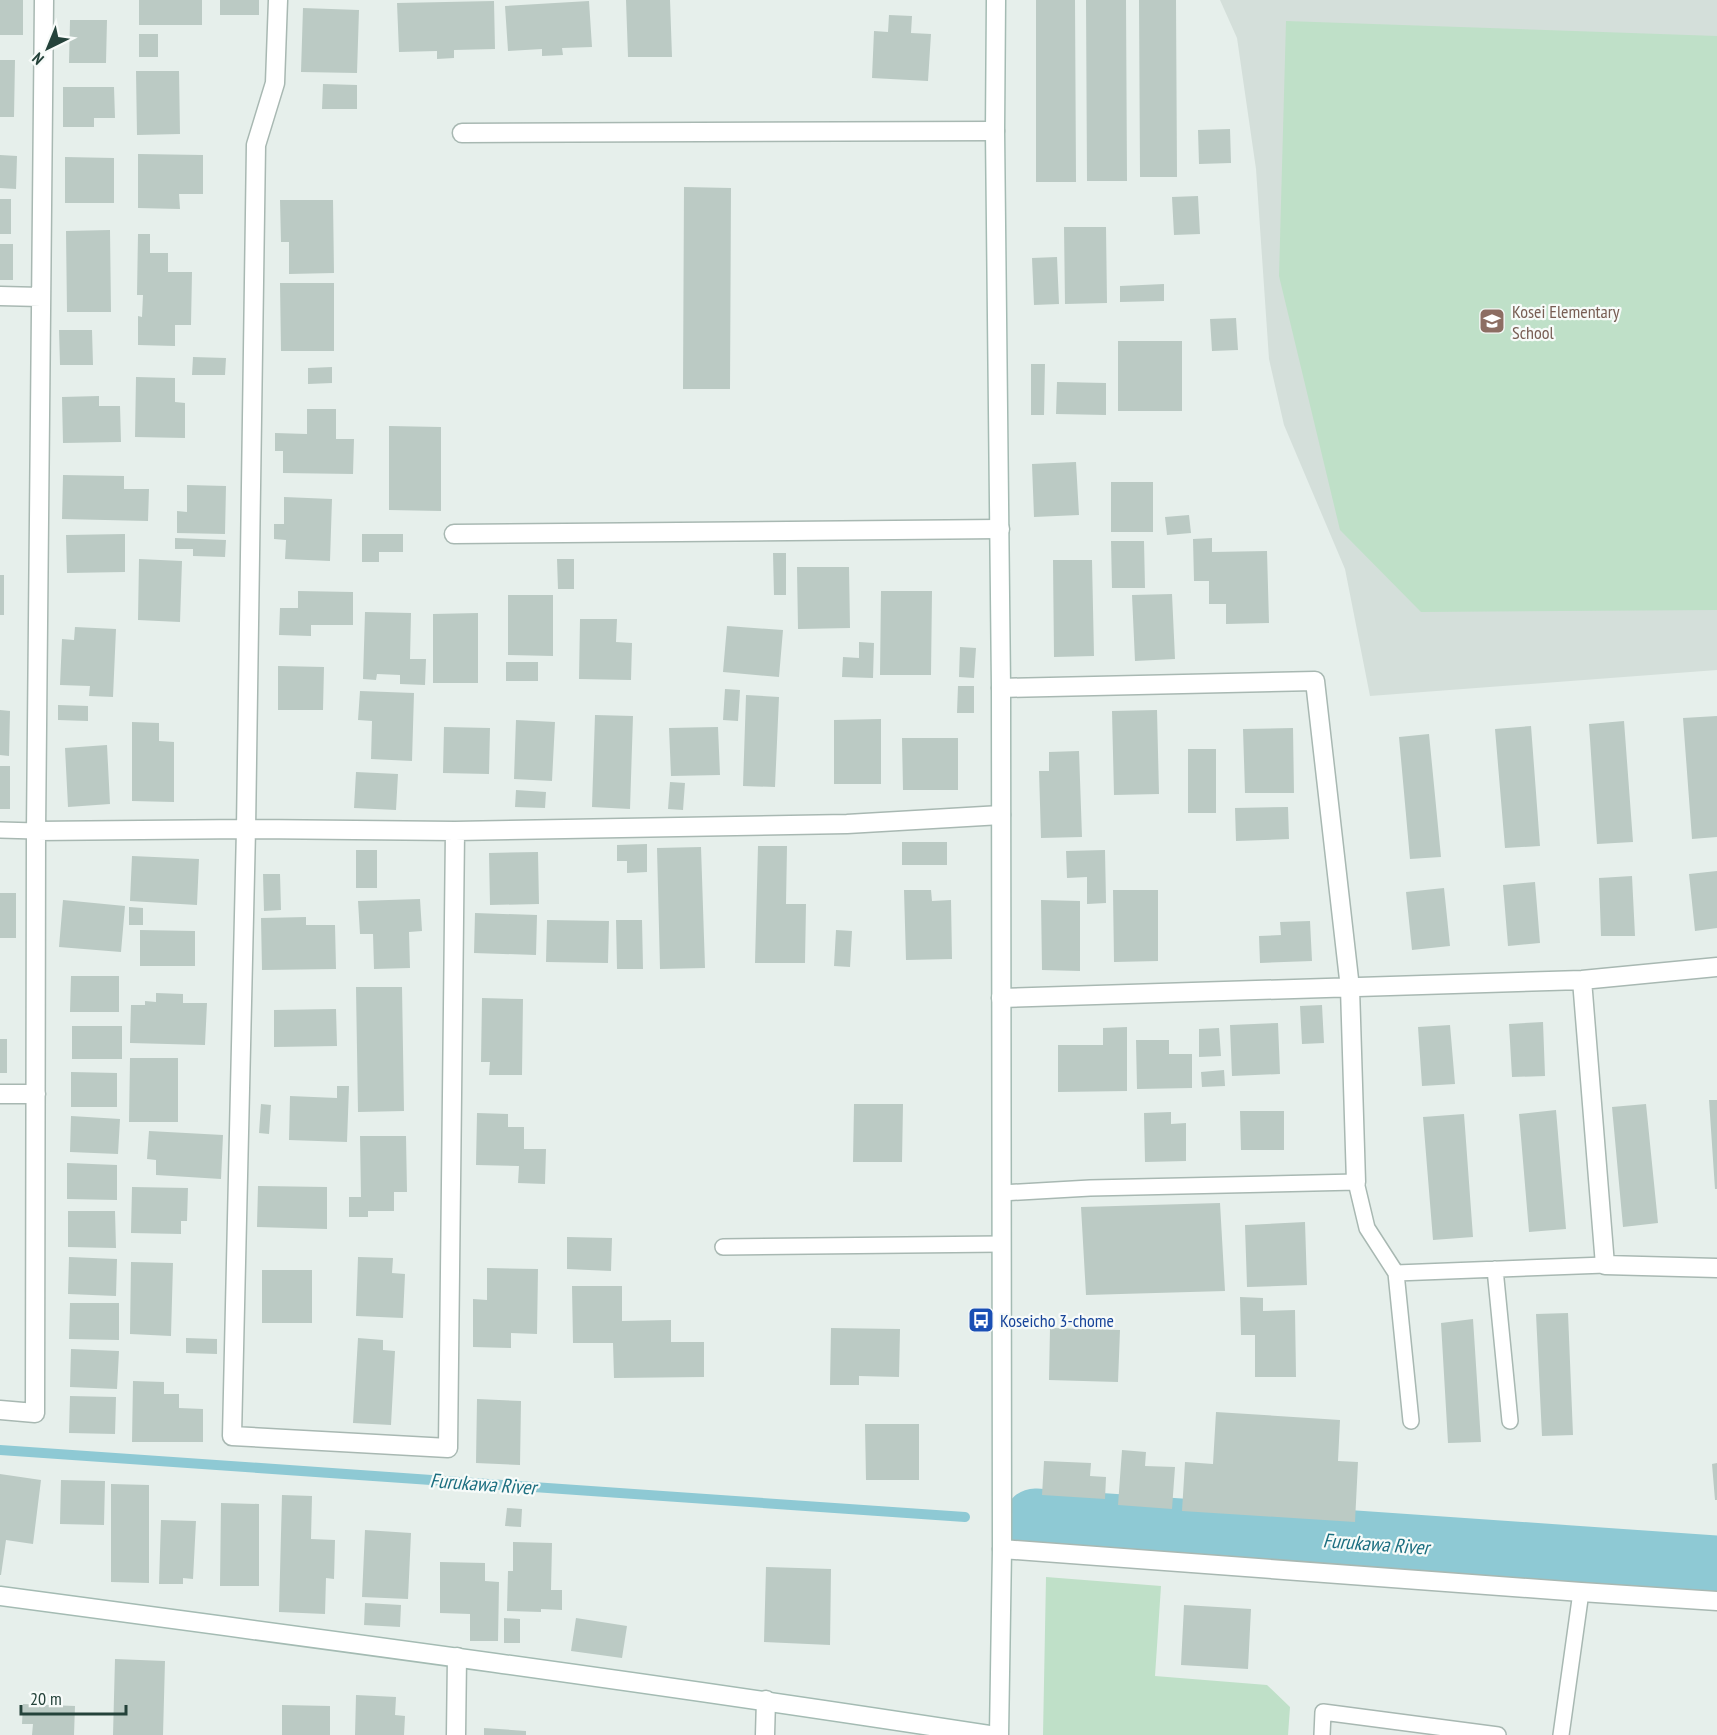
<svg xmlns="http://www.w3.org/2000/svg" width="1717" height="1735" font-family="'PT Sans Narrow',sans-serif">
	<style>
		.built { fill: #d4dfda }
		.green { fill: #bfe0c8 }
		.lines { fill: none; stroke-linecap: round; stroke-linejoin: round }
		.stream { stroke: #8ec9d4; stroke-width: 10 }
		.river { stroke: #8ec9d4; stroke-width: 63 }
		.building { fill: #bbcac4 }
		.lane-casing { stroke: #a8b8b2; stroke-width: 18 }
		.street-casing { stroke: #a8b8b2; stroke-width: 21 }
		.secondary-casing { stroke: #a4bbb3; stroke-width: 21 }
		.lane { stroke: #fff; stroke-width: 15 }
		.street { stroke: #fff; stroke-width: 18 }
		.secondary { stroke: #fff; stroke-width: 18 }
		.labels { text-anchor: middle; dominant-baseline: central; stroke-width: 4.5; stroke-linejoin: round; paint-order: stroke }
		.education-label { font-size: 18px; fill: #785e54; stroke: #f7fbf9; text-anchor: start }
		.transit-label { font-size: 18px; fill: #164399; stroke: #f7fbf9; text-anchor: start }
		.water-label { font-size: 20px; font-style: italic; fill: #1c6f80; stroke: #f7fbf9 }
	</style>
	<rect width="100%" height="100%" fill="#e6efeb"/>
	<path class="built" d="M1220,0H1717V670L1370,696L1345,569L1284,425L1269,359L1256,169L1237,38Z"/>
	<path class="green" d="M1286,21L1717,36V610L1421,612L1340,530L1279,276Z
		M1046,1577L1161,1586L1155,1676L1267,1685L1290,1707L1288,1735H1043Z"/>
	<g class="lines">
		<path class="stream" d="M0,1450L965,1517"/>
		<path class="river" d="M1035,1520L1717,1567"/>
	</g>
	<path class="building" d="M0,0H23V35H0Z
		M139,0H202V25H139Z
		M220,0H259V15H220Z
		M626,0H670L672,57H628Z
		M1036,0H1075L1076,182H1036Z
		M1086,0H1126L1127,181H1087Z
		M1139,0H1176L1177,177H1140Z
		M494,1L495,49L454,50V58L437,59V51L399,52L397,3Z
		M589,1L592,47L562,48L563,55L542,56V49L508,51L505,6Z
		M303,8L359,10L357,73L301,72Z
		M889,15L912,16L911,33L931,34L928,81L872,78L874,31L888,32Z
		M70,20H107L106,63H69Z
		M139,34H158V57H139Z
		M0,60H15L14,117H0Z
		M136,71H179L180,134L137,135Z
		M323,84L357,85V109H322Z
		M63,87H114L115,118H94V127H63Z
		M1230,129L1231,163L1199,164L1198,130Z
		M138,154L203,155V194H179L180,209L138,208Z
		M0,155L17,156L16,189L0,188Z
		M65,157L114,158V203H65Z
		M684,187L731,188L730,389H683Z
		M1198,196L1200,234L1174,235L1172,197Z
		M0,199H11V234H0Z
		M280,200H333L334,273L289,274V242H281Z
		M1064,227H1106L1107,303L1065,304Z
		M110,230L111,312H67L66,231Z
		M138,234H150V253H168V272H192L191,325H175V346L138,345V316L142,317L143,295H137Z
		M0,244H13V280H0Z
		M1057,257L1059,304L1034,305L1032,258Z
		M280,283H334V351H281Z
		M1164,284V301L1120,302V286Z
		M1236,318L1238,350L1212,351L1210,319Z
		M59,330H92L93,365H60Z
		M1118,341H1182V411H1118Z
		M193,357L226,358L225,375H192Z
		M1031,364H1045L1044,415H1031Z
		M332,367V383L308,384V368Z
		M136,377L175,378V402L185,403V438L135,437Z
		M1057,382L1106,383V415L1056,414Z
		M99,396V406H120L121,442L63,443L62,397Z
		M307,409H336V439H354L353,474L283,473V451H275V433L307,434Z
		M389,426L441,427V511L389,510Z
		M1076,462L1079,515L1034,517L1032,464Z
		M63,475L124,476V489H149L148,521L62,519Z
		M1111,482H1153V532H1111Z
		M187,485L226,486L225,534L177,533V511L187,512Z
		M284,497L332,499L330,561L285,559L286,540L274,539V524H284Z
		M1189,515L1191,533L1167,535L1165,517Z
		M125,534V572L67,573L66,535Z
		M362,534H403V552H379V562H362Z
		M175,538L226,540L225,557L193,556V549H175Z
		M1212,538V552L1267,551L1269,623L1226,624V604H1209V581H1194L1193,539Z
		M1111,541H1144L1145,588H1112Z
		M773,553H786V595H774Z
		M139,559L182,561L180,622L138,620Z
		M557,559H574V589H558Z
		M1053,560H1092L1094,656L1054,657Z
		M797,567H849L850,628L798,629Z
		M0,575H4V615H0Z
		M298,591L353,592V625H311V636L279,635L280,608H298Z
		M881,591H932L931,675H880Z
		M1172,594L1175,659L1135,661L1132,595Z
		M508,595H553V656L508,655Z
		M365,612L411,613L410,659H426L425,685L400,684V675L377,674L376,680L363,679Z
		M478,613V683H433V614Z
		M580,619H617L616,642L632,643L631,680L579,679Z
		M727,626L783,630L779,677L723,672Z
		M75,627L116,629L113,697L89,696L90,686L60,685L62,639L74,640Z
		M859,642L874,643L873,678L842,677L843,657L859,658Z
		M960,647L976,648L974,678L959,677Z
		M506,662H538V681H506Z
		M278,666L324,667L323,710H278Z
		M958,686H974V713H957Z
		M725,689L740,690L738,721L723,720Z
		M360,691L414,693L412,761L371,759L372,721L358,720Z
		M746,695L779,697L775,787L743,786Z
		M58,705L88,706V721L58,720Z
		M0,710L10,711L9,756L0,755Z
		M1157,710L1159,794L1114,795L1112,711Z
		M595,715L633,716L630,809L592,807Z
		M1717,716V837L1692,839L1683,718Z
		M881,719V784H834V720Z
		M516,720L555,722L552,781L514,779Z
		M1624,721L1633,842L1597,844L1589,724Z
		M132,722L159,723V741L174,742V802L132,801Z
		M1531,726L1540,846L1505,848L1495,729Z
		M444,727L490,728L489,774L443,773Z
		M718,727L720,775L671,776L669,728Z
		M1293,728L1294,793H1245L1243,729Z
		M1429,734L1441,857L1410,859L1399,737Z
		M902,738H958V790H903Z
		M107,745L110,804L68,807L65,748Z
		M1188,749H1216V813H1188Z
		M1079,751L1082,837L1041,838L1039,771H1049V752Z
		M0,766H10V809H0Z
		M356,772L398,774L396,810L354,808Z
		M670,782L685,783L683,810L668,809Z
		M516,790L546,792L545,808L515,807Z
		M1288,807L1289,839L1236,841L1235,808Z
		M902,842H947V865H902Z
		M647,844V872L627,873V861H617V845Z
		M758,846H787L786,904H806L805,963H755Z
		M701,847L705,968L660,969L657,848Z
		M356,850H377V888H356Z
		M1105,850L1106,903L1087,904V877L1067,878L1066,851Z
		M538,852L539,904L490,905L489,853Z
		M132,856L199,859L197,905L130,901Z
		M1717,871V928L1695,931L1689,874Z
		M263,874H280L281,910L264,911Z
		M1632,876L1635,936H1601L1599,878Z
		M1535,882L1540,943L1508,946L1503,885Z
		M1444,888L1450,946L1412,950L1406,892Z
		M904,890H931L932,901L951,900L952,959L906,960Z
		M1113,890H1158V961L1114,962Z
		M0,893H16V938H0Z
		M420,899L422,931L409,932L410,968L374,969L373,934H360L358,901Z
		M63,900L125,906L121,952L59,947Z
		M1041,900L1080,901V971L1042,970Z
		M129,907L143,908V925H129Z
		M475,913L537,915L536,955L474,953Z
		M306,917V925H335L336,969L262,970L261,918Z
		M547,920L609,921L608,963L546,962Z
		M616,920H642L643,969H617Z
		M1310,921L1312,961L1260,963L1259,936L1281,935L1280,922Z
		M140,930L195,931V966H140Z
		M836,930L852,931L850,967L834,966Z
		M71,976H119V1012H70Z
		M356,987H402L404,1111L358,1112Z
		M156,993L183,994V1003H207L205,1045L130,1043L131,1005H145V1001L156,1002Z
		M482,998L523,999L522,1075H489L490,1062H481Z
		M1322,1005L1324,1043L1302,1044L1300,1006Z
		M336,1009L337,1046L274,1047V1010Z
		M1543,1022L1545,1076L1512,1077L1509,1024Z
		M1278,1023L1280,1074L1232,1076L1230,1025Z
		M1450,1025L1455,1084L1422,1086L1418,1027Z
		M72,1026H122V1059H72Z
		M1127,1027V1091L1058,1092V1045H1103V1028Z
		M1219,1028L1221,1056L1199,1057V1029Z
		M0,1039H7V1073H0Z
		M1136,1040H1169V1054H1192V1088L1137,1089Z
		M130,1058H178V1122H129Z
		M1224,1070L1225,1086L1202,1087L1201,1072Z
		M71,1072L117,1073V1107H71Z
		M337,1086H349L347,1142L289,1140L290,1096L337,1098Z
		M1709,1100H1717V1189H1715Z
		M261,1104L271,1105L269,1134L259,1133Z
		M854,1104H903L902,1162H853Z
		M1646,1104L1658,1223L1623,1227L1612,1107Z
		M1556,1110L1566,1229L1529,1232L1519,1114Z
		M1240,1111H1284V1150H1241Z
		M1171,1112V1124L1186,1123V1161L1145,1162L1144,1113Z
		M477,1113L508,1114V1127H524V1149H546L545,1184L518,1183L519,1166L476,1165Z
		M1464,1114L1473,1237L1433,1240L1423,1117Z
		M71,1116L120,1119L118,1154L70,1152Z
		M149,1131L223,1135L221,1179L156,1175V1160L147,1159Z
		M360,1136H406L407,1192H394V1211H368V1217H349V1197H361Z
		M67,1163L117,1165V1200L67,1199Z
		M258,1186L327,1187V1229L257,1227Z
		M132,1187L188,1188L187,1221H181V1234L131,1233Z
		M1220,1203L1225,1291L1086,1295L1081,1207Z
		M68,1211H115L116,1248L68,1247Z
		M1305,1222L1307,1285L1247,1287L1245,1225Z
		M567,1237L612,1238L611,1271L567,1269Z
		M69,1257L117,1259L116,1296L68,1294Z
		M358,1257L393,1258L392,1273L405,1274L403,1318L356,1316Z
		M131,1262L173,1263L171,1336L130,1334Z
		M487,1268L538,1269L537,1334L511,1333V1348L473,1347V1299L487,1300Z
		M262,1270H312V1323H262Z
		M572,1286H622V1321L671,1320V1342H704V1377L614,1378L613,1343H573Z
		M1240,1297L1263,1298V1311L1295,1310L1296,1377H1255V1335H1241Z
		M70,1303H119V1340L69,1339Z
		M1568,1313L1573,1435L1542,1436L1536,1314Z
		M1473,1319L1481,1442L1448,1443L1441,1323Z
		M831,1328L900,1329L899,1377L859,1376V1385H830Z
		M1050,1328L1120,1330L1118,1382L1049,1380Z
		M186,1338L217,1339V1354L186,1353Z
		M358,1338L383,1340V1350L395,1351L391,1425L353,1423Z
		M71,1349L119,1351L117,1389L70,1387Z
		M133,1381L164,1382V1394H179V1408L203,1409V1442H132Z
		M70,1396L116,1397L115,1434L69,1433Z
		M477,1399L521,1401L520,1465L476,1463Z
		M1216,1412L1340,1420L1338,1461L1358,1462L1355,1522L1182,1511L1185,1462L1213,1464Z
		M865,1424H919V1480H866Z
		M1122,1450L1146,1452L1145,1466L1175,1467L1172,1509L1118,1505Z
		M1044,1461L1091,1463L1090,1476L1106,1477L1105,1499L1042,1495Z
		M1717,1463V1500H1715L1712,1464Z
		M0,1474L41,1480L33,1544L6,1540L1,1575H0Z
		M61,1480L105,1481L104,1525L60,1524Z
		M111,1484L149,1485V1583L111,1582Z
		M282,1495L312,1496L311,1539L335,1540L334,1579L326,1578L325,1614L279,1612Z
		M221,1503L259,1504V1586H220Z
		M507,1508L522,1509L521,1527L505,1526Z
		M161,1520L196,1521L193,1579L183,1578V1584H159Z
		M365,1530L411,1533L408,1599L362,1597Z
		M513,1542L552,1543L551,1590H562V1610L541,1609V1612L507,1611L508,1571H513Z
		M440,1562L485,1563V1581L499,1582L498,1641H470V1614L440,1613Z
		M766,1567L831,1569L830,1645L764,1642Z
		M365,1603L401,1605L400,1627L364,1625Z
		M1184,1605L1251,1609L1248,1669L1181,1665Z
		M504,1618L520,1619V1643H504Z
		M576,1618L627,1626L622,1658L571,1651Z
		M115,1659L165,1661L163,1735H113Z
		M356,1695L396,1697L395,1715L405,1716L404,1735H355Z
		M23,1704L75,1706L74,1735H32L33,1724H22Z
		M282,1705L330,1706V1735H282Z
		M484,1728L526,1731V1735H484Z"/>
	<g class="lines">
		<g class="lane-casing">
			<path id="lane" d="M0,830L36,831
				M1001,1193L1090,1188L1356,1182L1367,1228L1396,1273L1605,1265
				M723,1247L1001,1244
				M1495,1269L1510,1421
				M1396,1273L1411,1421
				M1322,1735L1323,1712L1498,1735
				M1561,1735L1581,1592"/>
		</g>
		<g class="street-casing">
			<path id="street" d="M278,0L275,83L256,145L246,829L232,1436L448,1448L455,831
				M462,133L995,131
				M0,296L41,297
				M454,534L1000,529
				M1001,688L1315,681L1350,988L1356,1182
				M36,831L246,829L455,831L847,824L1001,815
				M1582,980L1605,1265L1717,1268
				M1001,998L1582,980L1717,967
				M0,1094H36
				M0,1410L35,1413L36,831L44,0
				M1002,1549L1581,1592L1717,1601
				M456,1735L457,1657
				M765,1735L766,1700"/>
		</g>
		<g class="secondary-casing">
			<path id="secondary" d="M996,0L995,131L1001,688L1002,1549L999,1735
				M0,1596C330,1640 660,1684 989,1735"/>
		</g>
		<use href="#lane" class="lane"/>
		<use href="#street" class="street"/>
		<use href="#secondary" class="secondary"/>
	</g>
	<defs>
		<g id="school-square" transform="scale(1.35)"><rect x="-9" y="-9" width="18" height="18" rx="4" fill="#8d6e63" stroke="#f7fbf9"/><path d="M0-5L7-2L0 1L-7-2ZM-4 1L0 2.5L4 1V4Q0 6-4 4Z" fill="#fff"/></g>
		<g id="bus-square" transform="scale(1.35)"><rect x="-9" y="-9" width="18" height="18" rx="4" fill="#1a4fb4" stroke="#f7fbf9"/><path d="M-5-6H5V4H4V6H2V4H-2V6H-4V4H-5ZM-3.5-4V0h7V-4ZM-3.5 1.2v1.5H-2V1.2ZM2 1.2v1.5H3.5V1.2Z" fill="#fff"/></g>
	</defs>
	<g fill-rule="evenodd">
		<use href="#school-square" x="1492" y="321"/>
		<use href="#bus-square" x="981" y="1320"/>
	</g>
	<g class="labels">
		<g class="education-label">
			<text x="1512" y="311">Kosei Elementary<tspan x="1512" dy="21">School</tspan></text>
		</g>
		<g class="transit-label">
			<text x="1000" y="1320">Koseicho 3-chome</text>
		</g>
		<g class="water-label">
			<text transform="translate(483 1484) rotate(4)">Furukawa River</text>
			<text transform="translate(1376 1544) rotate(4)">Furukawa River</text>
		</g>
	</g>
	<g transform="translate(48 48) rotate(223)" stroke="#f7fbf9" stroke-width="4.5" paint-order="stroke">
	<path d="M0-4.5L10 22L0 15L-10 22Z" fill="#24423a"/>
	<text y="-9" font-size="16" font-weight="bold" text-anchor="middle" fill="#24423a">N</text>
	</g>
	<path d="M21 1705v9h105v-9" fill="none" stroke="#24423a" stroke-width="3"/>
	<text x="30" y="1705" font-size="18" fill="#24423a" stroke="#f7fbf9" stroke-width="4.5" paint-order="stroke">20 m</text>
</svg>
